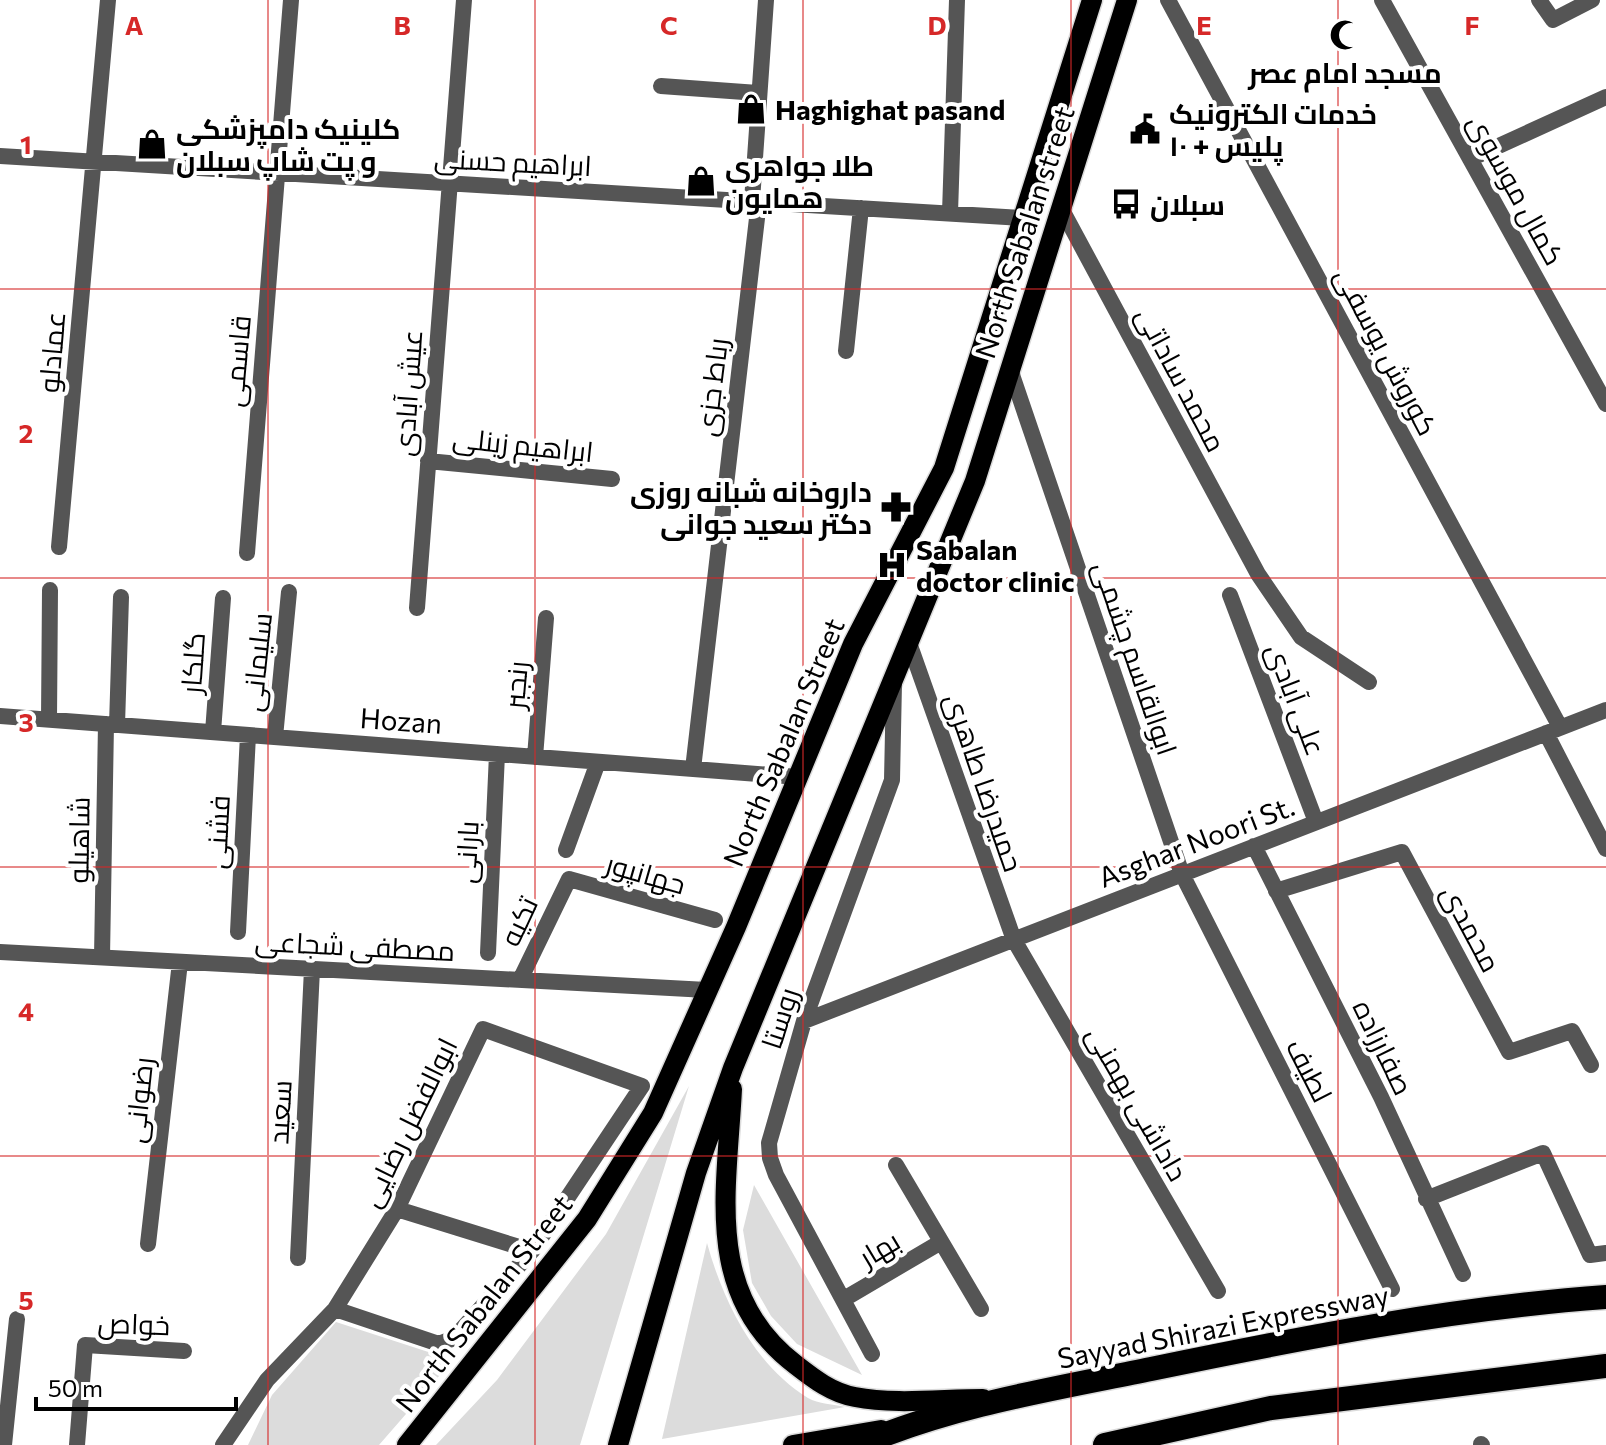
<svg xmlns="http://www.w3.org/2000/svg" width="1606" height="1445" font-family="Commissioner,Cairo,sans-serif">
	<style>
		.green { fill: #dcdcdc }
		.lines { fill: none; stroke-linecap: round; stroke-linejoin: round }
		.primary-casing { stroke: #dbdbdb; stroke-width: 23 }
		.highway-casing { stroke: #dbdbdb; stroke-width: 27 }
		.street { stroke: #555; stroke-width: 16 }
		.primary { stroke: #000; stroke-width: 20 }
		.highway { stroke: #000; stroke-width: 24 }
		.grid { fill: none; stroke: #d62828; stroke-width: 2; stroke-opacity: 0.55 }
		.labels { text-anchor: middle; dominant-baseline: central; stroke-width: 8; stroke-linejoin: round; paint-order: stroke }
		.poi-label { font-size: 28px; font-weight: bold; fill: #000; stroke: #fff; text-anchor: start }
		.street-label { font-size: 28px; fill: #000; stroke: #fff }
		.grid-label { font-size: 26px; text-anchor: middle; font-weight: bold; fill: #d62828; stroke: #fff; stroke-width: 8; stroke-linejoin: round; paint-order: stroke }
	</style>
	<rect width="100%" height="100%" fill="#fff"/>
	<path class="green" d="M689,1086L580,1445H436L497,1380L606,1234Z
		M754,1185L862,1375L797,1344L771,1316L752,1283L743,1230Z
		M707,1243C723,1301 754,1365 808,1398C818,1404 834,1404 845,1407L662,1439Z
		M336,1322L453,1360L379,1445H248L272,1395Z"/>
	<g class="lines">
		<g class="primary-casing">
			<path id="primary" d="M732,1089C727,1191 703,1295 796,1365C814,1379 832,1393 855,1397C896,1405 941,1399 983,1399
				M407,1445L587,1219L653,1113L736,927L853,644L944,468L1092,0
				M618,1445L696,1173L733,1068L975,481L1127,0
				M793,1445L881,1430"/>
		</g>
		<g class="highway-casing">
			<path id="highway" d="M859,1445C952,1405 1053,1389 1151,1369C1301,1338 1453,1308 1606,1297
				M1105,1445L1271,1408L1606,1366"/>
		</g>
		<path class="street" d="M1168,0L1560,727
			M1382,0L1606,404
			M1539,0L1553,20L1592,0
			M661,86L758,93
			M0,156L1023,218
			M1470,159L1606,97
			M752,201L766,0
			M1061,208L1258,574L1301,637L1369,682
			M950,213L957,0
			M846,351L861,208
			M1010,369L1182,874L1392,1289
			M428,461L612,479
			M59,547L108,0
			M247,553L291,0
			M1230,595L1316,822
			M417,608L464,0
			M908,640L1014,940L1218,1291
			M0,716L798,777
			M49,719L50,590
			M117,725L121,597
			M213,732L223,598
			M1546,733L1606,849
			M275,737L289,592
			M535,757L546,618
			M693,769L759,201
			M1254,846L1381,1097L1463,1274
			M566,850L598,762
			M1276,891L1402,852L1509,1052L1572,1031L1591,1065
			M238,932L248,735
			M0,952L707,990
			M488,953L497,754
			M102,957L106,724
			M520,980L569,879L715,920
			M804,1021L1606,710
			M896,1165L981,1309
			M1426,1199L1543,1153L1590,1255L1606,1253
			M397,1209L532,1251
			M148,1244L180,962
			M298,1258L312,969
			M844,1299L941,1242
			M872,1354L776,1175L770,1158L769,1143L804,1021L892,780L894,683
			M1481,1444L1482,1445
			M4,1445L17,1319
			M77,1445L85,1345L184,1351
			M223,1445L267,1380L335,1309L397,1209L483,1029L642,1086L532,1251L454,1338L439,1344L335,1309"/>
		<use href="#primary" class="primary"/>
		<use href="#highway" class="highway"/>
	</g>
	<path class="grid" d="M268,0V1445M535,0V1445M803,0V1445M1071,0V1445M1338,0V1445M0,289H1606M0,578H1606M0,867H1606M0,1156H1606"/>
	<defs>
		<g id="mosque-bare" transform="scale(2.4)"><path d="M3.5-4.9A6 6 0 1 0 3.5 4.9A5 5 0 1 1 3.5-4.9Z" fill="#000" stroke="#fff" stroke-width="2.5" paint-order="stroke"/></g>
		<g id="shop-bare" transform="scale(2.4)"><path d="M-5-2.5h2.3a2.7 3.5 0 0 1 5.4 0H5L5.5 6h-11ZM-1.5-2.5h3a1.5 2.3 0 0 0-3 0Z" fill="#000" stroke="#fff" stroke-width="2.5" paint-order="stroke"/></g>
		<g id="civic-bare" transform="scale(2.4)"><path d="M-.6-6.5H3V-4.5H.6V-3L4-1V1h2V6H-6V1h2V-1L-.6-3ZM-1.2 2.5V6h2.4V2.5Z" fill="#000" stroke="#fff" stroke-width="2.5" paint-order="stroke"/></g>
		<g id="bus-bare" transform="scale(2.4)"><path d="M-5-6H5V4H4V6H2V4H-2V6H-4V4H-5ZM-3.5-4V0h7V-4ZM-3.5 1.2v1.5H-2V1.2ZM2 1.2v1.5H3.5V1.2Z" fill="#000" stroke="#fff" stroke-width="2.5" paint-order="stroke"/></g>
		<g id="pharmacy-bare" transform="scale(2.4)"><path d="M-2-6h4v4h4v4h-4v4h-4v-4h-4v-4h4Z" fill="#000" stroke="#fff" stroke-width="2.5" paint-order="stroke"/></g>
		<g id="hospital-bare" transform="scale(2.4)"><path d="M-5-5h3v3.5h4V-5h3V5h-3V1.5h-4V5h-3Z" fill="#000" stroke="#fff" stroke-width="2.5" paint-order="stroke"/></g>
	</defs>
	<g fill-rule="evenodd">
		<use href="#mosque-bare" x="1345" y="35"/>
		<use href="#shop-bare" x="751" y="109"/>
		<use href="#civic-bare" x="1145" y="129"/>
		<use href="#shop-bare" x="152" y="144"/>
		<use href="#shop-bare" x="701" y="181"/>
		<use href="#bus-bare" x="1126" y="204"/>
		<use href="#pharmacy-bare" x="896" y="507"/>
		<use href="#hospital-bare" x="892" y="565"/>
	</g>
	<g class="labels">
		<g class="poi-label">
			<text x="1345" y="72" text-anchor="middle">مسجد امام عصر</text>
			<text x="775" y="109">Haghighat pasand</text>
			<text x="1169" y="113">خدمات الکترونیک<tspan x="1169" dy="32">پلیس + ۱۰</tspan></text>
			<text x="176" y="128">کلینیک دامپزشکی<tspan x="176" dy="32">و پت شاپ سبلان</tspan></text>
			<text x="725" y="165">طلا جواهری<tspan x="725" dy="32">همایون</tspan></text>
			<text x="1150" y="204">سبلان</text>
			<text x="872" y="491" text-anchor="end">داروخانه شبانه روزی<tspan x="872" dy="32">دکتر سعید جوانی</tspan></text>
			<text x="916" y="549">Sabalan<tspan x="916" dy="32">doctor clinic</tspan></text>
		</g>
		<g class="street-label">
			<text transform="translate(513 161) rotate(3)">ابراهیم حسنی</text>
			<text transform="translate(1517 189) rotate(61)">کمال موسوی</text>
			<text transform="translate(1024 232) rotate(-72)">North Sabalan street</text>
			<text transform="translate(1387 351) rotate(62)">کوروش یوسفی</text>
			<text transform="translate(51 352) rotate(-85)">عمادلو</text>
			<text transform="translate(236 361) rotate(-85)">قاسمی</text>
			<text transform="translate(1182 379) rotate(62)">محمد ساداتی</text>
			<text transform="translate(711 387) rotate(-83)">رباط جزی</text>
			<text transform="translate(407 393) rotate(-86)">عیش آبادی</text>
			<text transform="translate(523 444) rotate(6)">ابراهیم زینلی</text>
			<text transform="translate(1136 658) rotate(71)">ابوالقاسم چشمی</text>
			<text transform="translate(256 662) rotate(-84)">سلیمانی</text>
			<text transform="translate(192 663) rotate(-86)">گلکار</text>
			<text transform="translate(515 685) rotate(-85)">رنجبر</text>
			<text transform="translate(1297 699) rotate(69)">علی آبادی</text>
			<text transform="translate(401 720) rotate(4)">Hozan</text>
			<text transform="translate(783 742) rotate(-67)">North Sabalan Street</text>
			<text transform="translate(985 782) rotate(71)">حمیدرضا طاهری</text>
			<text transform="translate(217 832) rotate(-87)">فشنی</text>
			<text transform="translate(78 840) rotate(-89)">شاهیلو</text>
			<text transform="translate(1196 841) rotate(-21)">Asghar Noori St.</text>
			<text transform="translate(466 852) rotate(-87)">بارانی</text>
			<text transform="translate(646 873) rotate(16)">جهانپور</text>
			<text transform="translate(518 921) rotate(-65)">تکیه</text>
			<text transform="translate(1472 928) rotate(62)">محمدی</text>
			<text transform="translate(355 945) rotate(3)">مصطفی شجاعی</text>
			<text transform="translate(779 1018) rotate(-72)">روستا</text>
			<text transform="translate(1384 1047) rotate(64)">صفارزاده</text>
			<text transform="translate(1310 1070) rotate(63)">لطیف</text>
			<text transform="translate(138 1100) rotate(-84)">رضوانی</text>
			<text transform="translate(1138 1103) rotate(60)">داداشی بهمنی</text>
			<text transform="translate(279 1112) rotate(-87)">سعید</text>
			<text transform="translate(408 1122) rotate(-64)">ابوالفضل رضایی</text>
			<text transform="translate(879 1248) rotate(-31)">بهار</text>
			<text transform="translate(483 1303) rotate(-52)">North Sabalan Street</text>
			<text transform="translate(134 1323) rotate(2)">خواص</text>
			<text transform="translate(1223 1326) rotate(-11)">Sayyad Shirazi Expressway</text>
		</g>
	</g>
	<g class="grid-label">
		<text x="134" y="35">A</text>
		<text x="402" y="35">B</text>
		<text x="669" y="35">C</text>
		<text x="937" y="35">D</text>
		<text x="1204" y="35">E</text>
		<text x="1472" y="35">F</text>
		<text x="26" y="154">1</text>
		<text x="26" y="443">2</text>
		<text x="26" y="732">3</text>
		<text x="26" y="1021">4</text>
		<text x="26" y="1310">5</text>
	</g>
	<path d="M36 1397v12h200v-12" fill="none" stroke="#000000" stroke-width="4"/>
	<text x="48" y="1397" font-size="24" fill="#000000" stroke="#ffffff" stroke-width="6" paint-order="stroke">50 m</text>
</svg>
